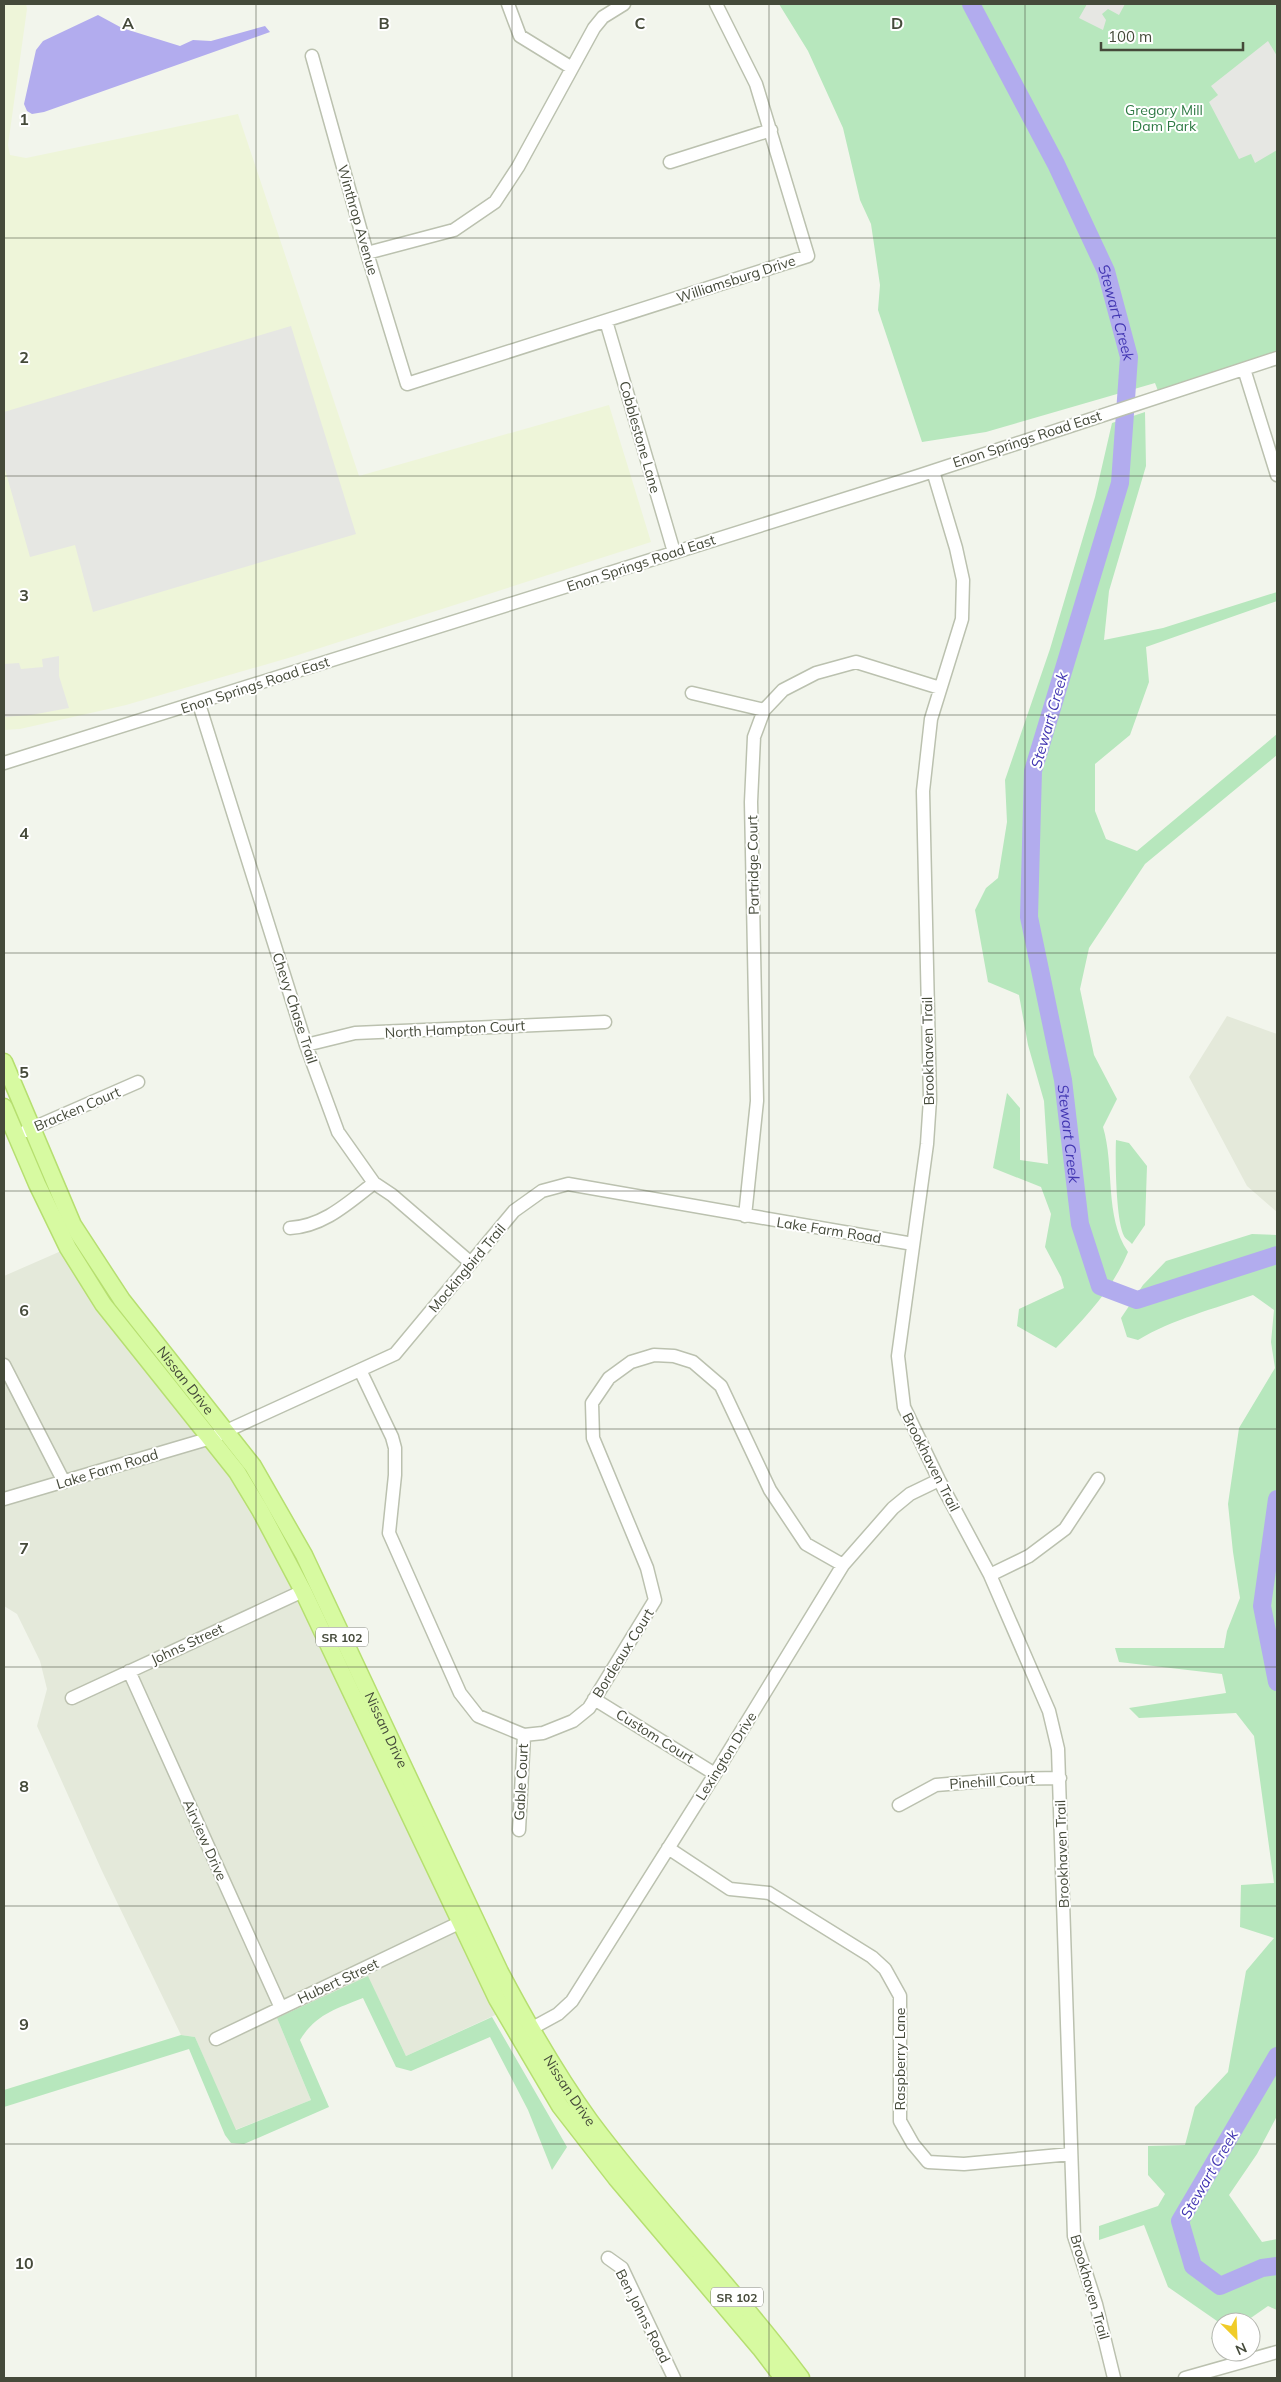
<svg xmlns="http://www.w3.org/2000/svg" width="1281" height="2382" font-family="Mulish,sans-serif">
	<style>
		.residential { fill: #e4e9da }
		.commercial { fill: #eef5d9 }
		.green { fill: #b7e7bd }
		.parking { fill: #e6e7e3 }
		.water { fill: #b2acee }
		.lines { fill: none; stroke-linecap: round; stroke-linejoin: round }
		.river { stroke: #b2acee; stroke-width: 18 }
		.minor-casing { stroke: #bbc1af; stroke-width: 15 }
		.major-casing { stroke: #b6df70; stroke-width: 19 }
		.minor { stroke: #fff; stroke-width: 12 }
		.major { stroke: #d7faa1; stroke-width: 16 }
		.grid { fill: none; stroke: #454a3a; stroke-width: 1; stroke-opacity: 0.55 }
		.labels { text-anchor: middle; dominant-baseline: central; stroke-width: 4; stroke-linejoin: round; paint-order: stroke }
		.shield { fill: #fff; stroke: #7d8075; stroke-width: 1 }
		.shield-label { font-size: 12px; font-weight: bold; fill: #454a3a }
		.park-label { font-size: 14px; fill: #2e7a44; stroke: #fff }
		.street-label { font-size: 14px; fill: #454a3a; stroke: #fff }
		.water-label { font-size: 15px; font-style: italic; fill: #4236b2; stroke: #fff }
		.grid-label { font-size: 16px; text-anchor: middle; font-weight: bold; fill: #454a3a; stroke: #fff; stroke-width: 4; stroke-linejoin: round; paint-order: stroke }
	</style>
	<rect width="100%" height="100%" fill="#f2f5ec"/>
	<path class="residential" d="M1227,1016L1277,1034V1212L1247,1186L1189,1077Z
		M68,1248L237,1472L504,2011L406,2056L368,1977L277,2018L311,2100L235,2130L195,2037L181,2035L102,1871L37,1726L47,1689L40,1661L17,1614L4,1606V1276Z"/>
	<path class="commercial" d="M4,4H26L27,9L8,145L10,155L26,158L238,114L359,476L609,405L651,542L295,656L126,705L20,729L4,730Z"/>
	<path class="green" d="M779,4H1277V358L1160,396L1155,383L986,432L922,442L878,310L880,285L871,224L860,200L843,128L808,51Z
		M1145,412L1146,466L1109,591L1104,640L1163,628L1277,592V601L1146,647L1149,682L1130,735L1095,764V811L1106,839L1137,851L1277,734V755L1145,864L1089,948L1080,989L1094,1055L1117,1099L1103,1127C1115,1167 1104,1216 1128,1252C1112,1290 1085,1318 1056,1348L1017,1326L1019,1309L1064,1288L1061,1277L1045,1247L1051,1214L1041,1187L993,1168L1007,1093L1020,1108V1160L1048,1164L1044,1101L1028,1045L1019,995L988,982L975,910L986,888L998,878L1007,822L1005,780L1050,649L1095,497L1112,423Z
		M1116,1140L1129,1143L1147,1166L1145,1225L1132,1244C1130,1241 1125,1239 1124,1236C1116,1221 1115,1159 1116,1140Z
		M1252,1234L1277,1235V2116L1257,2154L1229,2195L1262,2242L1277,2239V2310L1268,2306L1245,2322H1221V2341L1211,2339L1217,2321L1168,2287L1144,2225L1099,2240V2226L1158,2206L1165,2194L1148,2175V2146L1185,2145L1195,2107L1228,2072L1246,1971L1274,1938L1240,1927L1241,1885L1274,1883L1254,1736L1236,1713L1139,1718L1129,1708L1226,1693L1222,1674L1119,1662L1115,1648H1224L1227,1631L1240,1598L1233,1552L1228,1504L1239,1428L1275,1368L1271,1342L1274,1310L1253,1295C1214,1309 1173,1319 1138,1340L1127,1337L1121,1318L1143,1285L1166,1261Z
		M368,1976L406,2056L492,2017L567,2147L552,2170L528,2110L490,2037L411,2071L396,2067L363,1998C336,2009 316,2014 300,2040L329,2107L244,2144L231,2143L225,2135L189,2049L4,2107V2090L181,2035L195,2037L236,2130L311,2100L277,2018Z"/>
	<path class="parking" d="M1087,4H1125L1119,15L1108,9L1102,14L1106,20L1103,30L1079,18Z
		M1268,41L1277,56V150L1255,163L1251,154L1239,159L1209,102L1218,95L1211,86Z
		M291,326L356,534L93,612L75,545L30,557L4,466V412Z
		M59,656V676L69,708L31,715L4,717V664L19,663L21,669L43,667L42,659Z"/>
	<path class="water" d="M98,15L122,28L180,46L193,40L211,41L265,26L270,32L44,112L32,114L27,111L24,104L36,50L43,41Z"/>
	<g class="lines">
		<g class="river">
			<path id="s1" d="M971,4L1056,164L1106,271L1129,357L1120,483L1033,771L1029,917L1063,1080L1080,1224L1100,1286L1137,1300L1277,1255"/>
			<path d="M1277,1499L1262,1606L1277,1682"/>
			<path d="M1277,2056L1180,2221L1193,2266L1220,2286L1262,2268L1277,2266"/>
		</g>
		<g class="minor-casing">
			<path id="minor" d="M508,4L520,36L572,68
				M312,56L367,253L407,384L808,256L756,84L716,4
				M670,162L771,130
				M367,253L454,230L495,202L518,167L594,28L603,17L624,4
				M606,321L674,552
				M1244,369L1277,475
				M933,471L956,548L963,580L962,619L931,719L923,791L930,1099L927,1144L898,1356L904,1407L939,1480L990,1575L1049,1711L1058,1749L1074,2236L1096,2304L1114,2378
				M692,693L764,710
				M199,704L306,1045L338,1132L374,1183L392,1195L471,1263
				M4,763L918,476L1277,358
				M306,1045L355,1033L605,1022
				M26,1131L138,1082
				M745,1216L757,1101L751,802L754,737L764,710L783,690L816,673L856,662L940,688
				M290,1228C324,1226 348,1203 374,1183
				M4,1365L64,1482
				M360,1370L392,1437L395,1448V1475L389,1533L460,1693L478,1716L524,1735L543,1733L573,1721L589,1708L655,1600L647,1568L593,1438L592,1403L609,1378L631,1362L654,1355L674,1356L693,1362L721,1386L770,1490L806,1544L843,1565
				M4,1499L211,1438L395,1354L514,1211L542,1191L568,1184L913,1244
				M990,1575L1029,1556L1065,1529L1098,1479
				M129,1671L281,2008
				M72,1698L303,1591
				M594,1699L715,1774
				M899,1805L936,1785L1009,1779L1060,1778
				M519,1830L524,1735
				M668,1848L730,1889L769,1893L872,1957L885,1969L900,1996V2121L913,2144L928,2162L964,2164L1071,2154
				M525,2032L558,2014L572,2001L715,1774L843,1565L893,1508L910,1494L939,1480
				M216,2039L459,1923
				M608,2258L622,2268L674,2378
				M1185,2378L1277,2352"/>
		</g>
		<g class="major-casing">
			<g id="major">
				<path id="s2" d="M4,1062L73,1225L122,1300L253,1466L304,1555L500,1972C527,2023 556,2074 590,2121C656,2210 735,2289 801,2378"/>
				<path d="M4,1107L37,1184L68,1248L103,1304L237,1472L260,1510L303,1591L497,1999L560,2106L616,2178L760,2348L783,2378"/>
			</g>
		</g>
		<use href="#minor" class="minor"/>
		<use href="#major" class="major"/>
	</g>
	<path class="grid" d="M256,4V2378M512,4V2378M769,4V2378M1025,4V2378M4,238H1277M4,476H1277M4,715H1277M4,953H1277M4,1191H1277M4,1429H1277M4,1667H1277M4,1906H1277M4,2144H1277"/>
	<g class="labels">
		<g class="shield">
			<rect x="316" y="1627.5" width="52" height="19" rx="4"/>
			<rect x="711" y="2287.5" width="52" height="19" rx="4"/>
		</g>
		<g class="shield-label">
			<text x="342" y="1637">SR 102</text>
			<text x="737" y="2297">SR 102</text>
		</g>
		<g class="park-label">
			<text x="1164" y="110">Gregory Mill<tspan x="1164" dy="16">Dam Park</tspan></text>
		</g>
		<g class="street-label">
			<text transform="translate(358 220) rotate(74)">Winthrop Avenue</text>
			<text transform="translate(736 279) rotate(-18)">Williamsburg Drive</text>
			<text transform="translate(640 437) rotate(74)">Cobblestone Lane</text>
			<text transform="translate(1027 439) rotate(-18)">Enon Springs Road East</text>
			<text transform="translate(641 563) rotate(-18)">Enon Springs Road East</text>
			<text transform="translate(255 685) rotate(-18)">Enon Springs Road East</text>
			<text transform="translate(753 865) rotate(-91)">Partridge Court</text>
			<text transform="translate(295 1008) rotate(72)">Chevy Chase Trail</text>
			<text transform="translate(455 1029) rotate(-3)">North Hampton Court</text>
			<text transform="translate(928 1051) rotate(-91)">Brookhaven Trail</text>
			<text transform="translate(77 1109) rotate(-23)">Bracken Court</text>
			<text transform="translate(829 1230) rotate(9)">Lake Farm Road</text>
			<text transform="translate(467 1268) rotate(-50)">Mockingbird Trail</text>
			<text stroke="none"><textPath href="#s2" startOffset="369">Nissan Drive</textPath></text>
			<text transform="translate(931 1462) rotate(63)">Brookhaven Trail</text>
			<text transform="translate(107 1469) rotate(-17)">Lake Farm Road</text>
			<text transform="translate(187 1644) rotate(-25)">Johns Street</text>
			<text transform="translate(623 1653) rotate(-58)">Bordeaux Court</text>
			<text stroke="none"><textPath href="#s2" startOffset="774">Nissan Drive</textPath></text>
			<text transform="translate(655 1736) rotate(32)">Custom Court</text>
			<text transform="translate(726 1756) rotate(-58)">Lexington Drive</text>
			<text transform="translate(992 1781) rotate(-4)">Pinehill Court</text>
			<text transform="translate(521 1782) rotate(-87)">Gable Court</text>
			<text transform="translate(205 1840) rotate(66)">Airview Drive</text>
			<text transform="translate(1062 1854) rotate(-92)">Brookhaven Trail</text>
			<text transform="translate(338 1981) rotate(-25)">Hubert Street</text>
			<text transform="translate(900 2059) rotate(-90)">Raspberry Lane</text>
			<text stroke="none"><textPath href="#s2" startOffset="1179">Nissan Drive</textPath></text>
			<text transform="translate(1090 2287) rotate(74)">Brookhaven Trail</text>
			<text transform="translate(643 2316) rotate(63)">Ben Johns Road</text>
		</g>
		<g class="water-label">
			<text stroke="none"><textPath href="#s1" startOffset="342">Stewart Creek</textPath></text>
			<text transform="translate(1049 720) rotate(-74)">Stewart Creek</text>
			<text stroke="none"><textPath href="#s1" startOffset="1182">Stewart Creek</textPath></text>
			<text transform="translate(1209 2174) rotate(-60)">Stewart Creek</text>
		</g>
	</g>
	<g class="grid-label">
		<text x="128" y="29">A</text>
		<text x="384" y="29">B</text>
		<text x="640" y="29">C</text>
		<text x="897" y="29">D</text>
		<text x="24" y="125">1</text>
		<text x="24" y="363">2</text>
		<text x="24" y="601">3</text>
		<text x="24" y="839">4</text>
		<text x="24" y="1078">5</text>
		<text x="24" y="1316">6</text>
		<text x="24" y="1554">7</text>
		<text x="24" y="1792">8</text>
		<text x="24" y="2030">9</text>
		<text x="24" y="2269">10</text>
	</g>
	<rect width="1281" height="2382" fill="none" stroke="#454a3a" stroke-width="10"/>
	<g transform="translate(1236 2337) rotate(156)"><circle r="24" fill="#ffffff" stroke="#b5b7b0"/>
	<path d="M0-4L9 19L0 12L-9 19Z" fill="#f0cc29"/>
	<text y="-8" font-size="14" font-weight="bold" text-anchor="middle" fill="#454a3a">N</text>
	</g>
	<path d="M1101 42v8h142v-8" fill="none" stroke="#454a3a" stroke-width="2.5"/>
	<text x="1108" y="42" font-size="15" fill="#454a3a" stroke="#ffffff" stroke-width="4" paint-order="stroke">100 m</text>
</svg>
